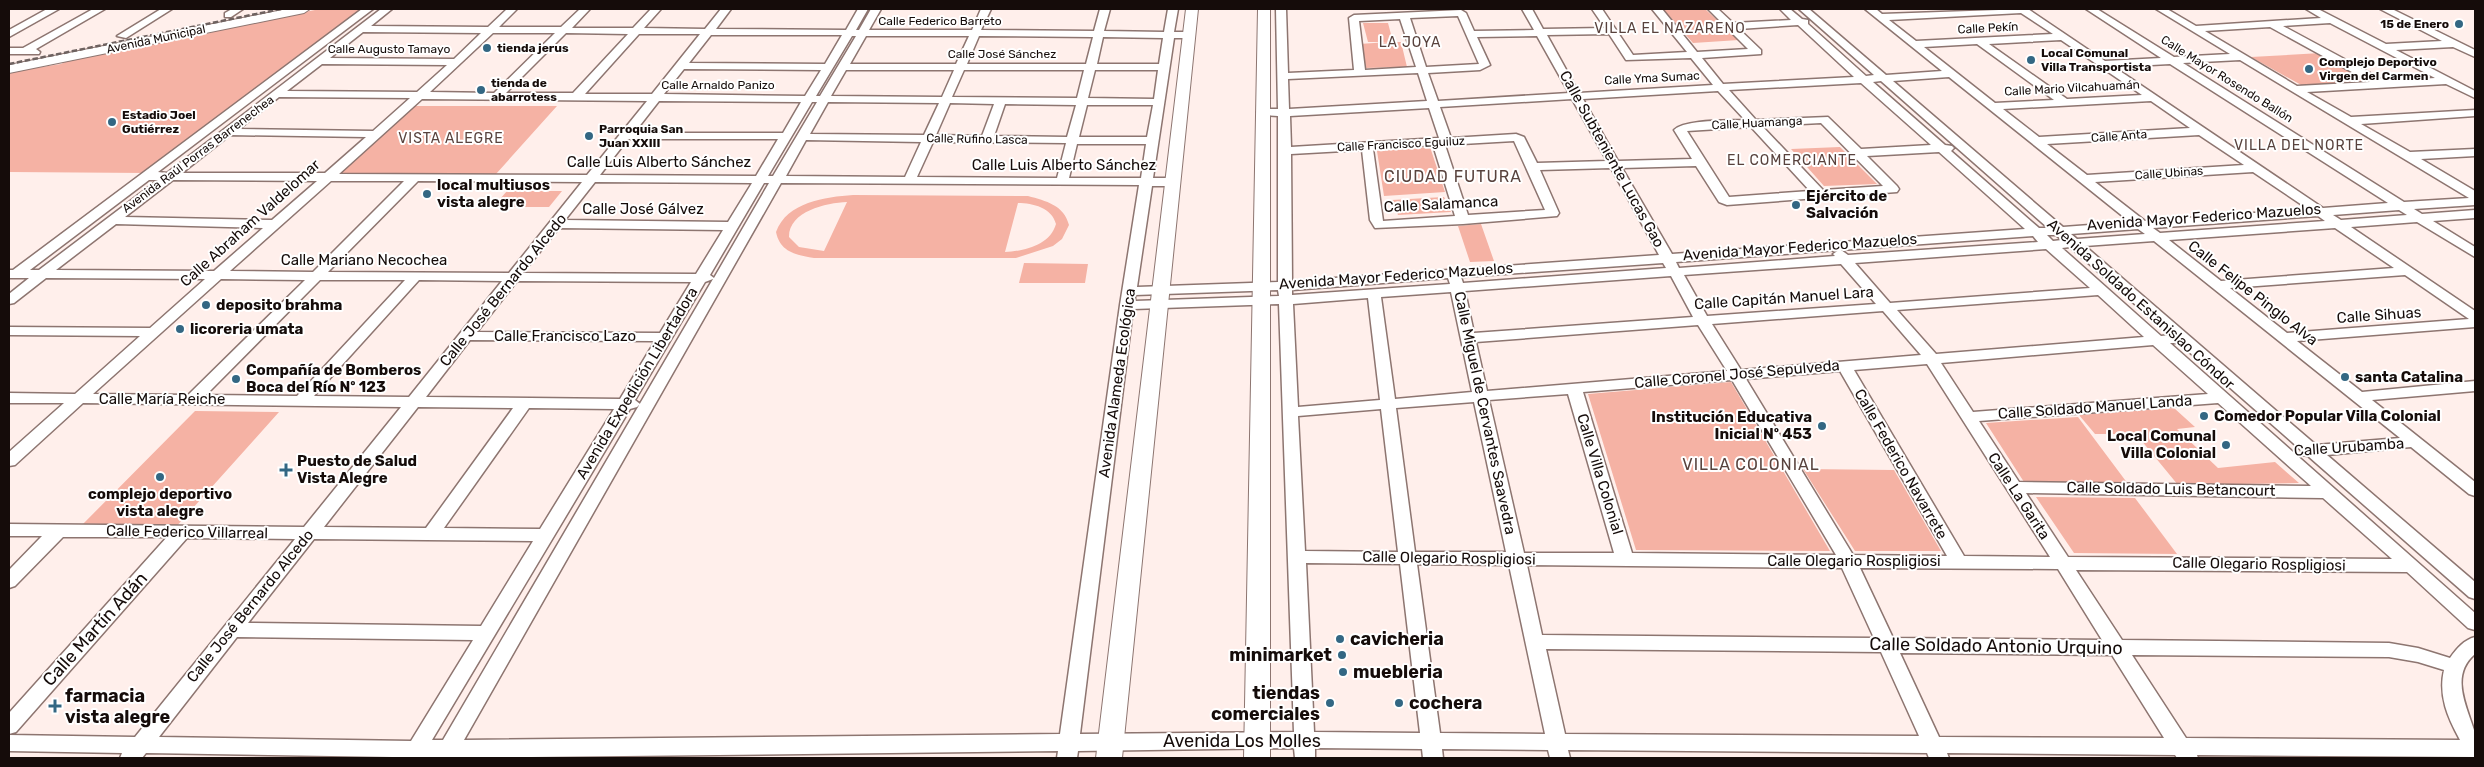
<svg xmlns="http://www.w3.org/2000/svg" width="2484" height="767" font-family="Rubik,sans-serif">
	<style>
		.green { fill: #f5b2a4; fill-rule: evenodd }
		.lines { fill: none; stroke-linecap: round; stroke-linejoin: round }
		.minor-casing { stroke: #8d7570; stroke-width: 3 }
		.major-casing { stroke: #8d7570; stroke-width: 2 }
		.minor { fill: #fff; fill-rule: evenodd }
		.major { fill: #fff; fill-rule: evenodd }
		.rail { stroke: #6e6260; stroke-width: 2.5; stroke-dasharray: 5.5 2.5; stroke-linecap: butt }
		.poi-dot { fill: #336783; stroke: #fff; stroke-width: 2 }
		.labels { text-anchor: middle; dominant-baseline: central; stroke-width: 4; stroke-linejoin: round; paint-order: stroke }
		.far-street-label { font-size: 12px; fill: #150c0a; stroke: #fff }
		.far-poi-label { font-size: 12px; font-weight: bold; fill: #150c0a; stroke: #fff; text-anchor: start }
		.far-neighbourhood-label { font-size: 14px; letter-spacing: 1px; fill: #58423d; stroke: #fff }
		.street-label { font-size: 15px; fill: #150c0a; stroke: #fff }
		.poi-label { font-size: 15px; font-weight: bold; fill: #150c0a; stroke: #fff; text-anchor: start }
		.neighbourhood-label { font-size: 16px; letter-spacing: 1px; fill: #58423d; stroke: #fff }
		.near-street-label { font-size: 18px; fill: #150c0a; stroke: #fff }
		.near-poi-label { font-size: 18px; font-weight: bold; fill: #150c0a; stroke: #fff; text-anchor: start }
	</style>
	<rect width="100%" height="100%" fill="#ffefeb"/>
	<path class="green" d="M320,9H366L147,173L9,172V72L61,64L67,61L210,33L219,29Z
		M1663,9H1705L1739,40L1693,43Z
		M1363,23H1388L1393,42H1401L1407,67L1365,68L1359,44L1389,42H1368Z
		M2321,53L2367,82L2303,86L2251,57Z
		M413,106H557L496,174H336Z
		M1430,147L1445,192L1384,196L1377,151Z
		M1840,147L1877,184L1824,186L1791,149Z
		M507,191H562L549,207H493Z
		M853,195L1028,196C1046,201 1064,205 1069,225L1062,239L1053,246L1016,258H814C796,255 780,252 776,232C787,202 825,197 853,195ZM847,202L824,251L799,247L789,237C789,211 826,203 847,202ZM1018,203C1033,203 1052,208 1056,224C1050,245 1025,251 1005,252Z
		M1444,197L1451,212L1398,215L1392,200Z
		M1481,224L1494,261L1470,262L1458,226Z
		M1024,263L1088,264L1085,283H1019Z
		M1731,382L1830,551L1636,550L1588,394Z
		M2174,408L2195,427L2177,429L2218,468L2275,462L2299,483L2178,485L2136,434H2095L2079,415Z
		M195,411L279,412L175,528L81,526Z
		M2078,417L2128,484L2024,482L1986,423Z
		M1803,469L1894,470L1941,551H1855Z
		M2036,497L2135,498L2177,554L2074,553Z"/>
	<g class="lines">
		<g class="minor-casing">
			<path id="minor" d="M47,9H59L9,37V30Z
				M93,9H105L36,49L40,52L39,54H9V48H23Z
				M161,9H172L126,38L117,36Z
				M232,9H243L231,17H225V13Z
				M362,9H373L158,172L167,173L381,9H392L371,26L488,27L507,9H517L499,27H561L580,9H590L572,28H633L651,9H661L644,28L705,29L721,9H731L716,29L846,30L858,9H868L856,30H859L871,9H881L869,30H972L981,9H991L981,30L1094,31L1100,9H1110L1104,31L1164,32L1168,9H1178L1174,32H1189L1194,35L1189,38H1174L1153,178H1172L1178,182L1172,186H1152L1137,287L1278,282V116L1263,115L1257,112L1263,109H1278L1276,9H1286L1288,73L1354,70L1349,18L1354,15L1461,10L1466,13L1474,31L1534,30L1522,9H1532L1543,29L1605,28L1592,9H1602L1633,55L1687,52L1652,9H1662L1697,52L1748,49L1708,9H1718L1733,23L1791,20L1780,9H1790L1802,19L1808,20V24L1866,76L1874,75L1799,9H1809L1886,75L1942,71L1865,9H1876L1882,14L2028,9L2105,61L2161,58L2086,9H2097L2174,57L2230,54L2156,9H2167L2196,26L2321,18L2306,9H2318L2386,44L2442,41L2380,9H2392L2475,50V57L2453,47L2396,50L2475,91V98L2446,84L2307,92L2351,117L2475,110V116L2361,124L2410,152L2475,149V156L2421,159L2475,191V205L2414,209L2422,214L2475,210V218L2433,221L2475,247V257L2417,222L2351,227L2475,311V327L2297,341L2362,392L2475,381V391L2372,400L2475,482V496L2469,494L2411,447L2327,455L2475,582V599L2469,597L2308,456L2302,455L2301,450L2179,343H2170L2475,613V630L2468,628L2407,572L2076,570L2122,640L2389,643L2418,648L2450,658C2457,648 2464,640 2475,637V654C2450,675 2466,705 2474,730C2477,738 2475,749 2475,757L2197,755L2198,758H2177L2175,755L1947,753L1949,758H1929L1927,753L1568,750L1570,758H1550L1548,750L1442,749L1443,758H1423L1422,749L1315,748V758H1295L1294,748L1078,751L1077,758H1057L1058,751L454,758L146,753L142,758H120L122,753L9,751V735L135,737L295,539L187,538L16,732L9,734V713L167,537H63L15,586L9,588V570L42,536H9V524L304,527L401,407L83,403L15,465L9,466V452L64,403H9V393L75,394L140,336L9,335V327L150,328L205,279L46,278L14,303L9,304V294L29,278H9V270H13ZM2021,13L2053,34L1916,41L1889,20ZM1458,16L1479,64L1426,67L1410,18ZM1400,19L1416,67L1365,70L1359,21ZM2330,23L2435,78L2385,81L2283,26ZM1798,25L1854,77L1723,84L1702,58L1761,54V50L1739,29ZM2270,27L2370,82L2297,86L2205,31ZM363,32L481,33L454,59L330,58ZM493,33H555L494,93L430,92ZM566,33L628,34L573,93H506ZM639,34H700L652,94H585ZM1609,34L1626,60L1691,58L1713,85L1579,93L1547,35ZM711,35H842L825,64L689,63ZM852,36H856L820,96H816ZM866,36H969L956,64H850ZM979,36L1093,37L1086,64H967ZM1537,36L1569,93L1438,101L1428,73L1480,70L1490,65L1477,37ZM1103,37L1163,38L1159,64H1097ZM2061,40L2142,95L2067,99L1989,44ZM1977,44L2054,100L1995,103L1924,47ZM2240,60L2469,198L2404,202L2183,63ZM322,64L447,65L417,92L287,91ZM2170,64L2388,203L2323,208L2114,67ZM684,69L821,70L805,96L664,94ZM846,70H954L942,97L831,96ZM964,70H1084L1077,98L952,97ZM1095,70H1158L1154,99L1088,98ZM1418,73L1427,101L1289,109L1288,79ZM1949,77L2130,222L2063,227L1893,81ZM1881,81L2048,228H2039L1951,151L1954,148L1952,146L1945,145L1873,82ZM1861,83L1931,145L1861,149L1828,117L1756,120L1729,90ZM1718,91L1745,120C1729,121 1685,119 1674,130L1692,159L1618,161L1583,99ZM279,97L410,98L373,131L239,129ZM422,99L647,101L587,175L339,174ZM1572,99L1607,161L1537,163L1524,137L1516,134L1451,138L1440,107ZM659,101L801,102L783,133H634ZM2151,101L2190,128L2039,137L2003,109ZM812,102H817L773,176H768ZM828,102L939,103L924,135L810,134ZM950,103L994,104L982,136L936,135ZM1005,104L1076,105L1067,137L994,136ZM1087,105H1153L1147,137H1079ZM1429,108L1439,138L1291,147L1290,116ZM1821,123L1883,186L1823,190L1762,126ZM1751,127L1810,191L1729,197L1687,131ZM230,135L366,137L325,173H182ZM2199,135L2244,165L2087,175L2047,144ZM628,139H778L756,176L600,175ZM806,140L921,142L905,177L786,176ZM1514,141L1545,210L1468,215L1445,145ZM933,142L1066,143L1057,178L917,177ZM1077,144H1146L1141,178H1069ZM1433,145L1455,216L1383,221L1373,149ZM1362,150L1370,220L1375,228L1463,224L1557,216L1559,213L1540,170L1611,168L1659,255L1292,281L1291,154ZM1939,152L2025,229L1672,254L1622,168L1696,166L1719,202L1727,205L1897,192L1899,189L1897,186L1867,156ZM2253,172L2308,209L2145,221L2095,182ZM149,180H158L39,270H30ZM173,180L317,181L272,220L125,217ZM331,181H404L313,272L230,271ZM418,181L582,182L509,273L328,272ZM595,182L752,183L728,222L565,220ZM764,183H769L714,278L710,275ZM781,183L1139,185L1120,305L1060,734L464,740ZM2399,210L2407,215L2341,220L2333,215ZM2318,216L2325,221L2160,233L2153,228ZM116,224L263,228L214,271L56,270ZM559,228L723,230L696,274L523,273ZM2335,228L2394,268L2221,281L2169,240ZM2138,229L2145,234L2077,239L2071,234ZM2047,235H2056L2062,240L2053,241ZM2033,236L2038,242L1848,255L1841,250ZM2154,241L2400,438L2316,445L2085,246ZM2070,247L2170,335L2161,336L2062,248ZM2046,249L2090,288L1890,303L1855,263ZM1839,250L1833,254L1835,256L1679,268L1676,262ZM1663,263L1666,268L1463,283L1461,277ZM1841,264L1876,304L1707,316L1684,275ZM2405,275L2469,319L2287,333L2230,288ZM1671,276L1693,317L1474,333L1465,291ZM1448,278L1450,284L1292,295V290ZM221,279L305,280L188,395L93,394ZM713,279L443,740H432L630,409L637,407L640,404L635,400L705,282ZM320,280H405L297,396L206,395ZM419,280L502,281L409,397L314,396ZM517,281L691,282L660,333L477,332ZM1278,290L1279,296L1135,301V295ZM1451,292L1472,392L1395,399L1381,297ZM2098,295L2144,337L1936,354L1897,310ZM1368,298L1380,400L1298,407L1293,304ZM1279,304L1294,732L1080,734L1133,309ZM1883,311L1921,355L1741,370L1712,324ZM1698,325L1727,371L1487,391L1476,342ZM470,340L655,341L620,399L426,397ZM2153,345L2208,394L1973,412L1941,363ZM1927,364L2050,557L1964,556L1854,370ZM1840,371L1947,556L1853,555L1746,379ZM1732,380L1836,555L1632,553L1583,392ZM1568,394L1614,553H1524L1489,400ZM1474,402L1506,552H1415L1396,408ZM2218,403L2311,486L2019,482L1979,421ZM418,407L513,408L426,528L324,527ZM529,408L614,409L540,529L444,528ZM1381,409L1398,552L1305,551L1298,416ZM2026,493L2323,498L2392,559L2068,557ZM314,539L533,541L481,626L248,623ZM1306,563L1400,564L1420,733L1314,732ZM1417,564L1509,565L1545,734L1440,733ZM1527,565L1842,568L1874,638L1542,635ZM1860,568L2058,569L2102,640L1893,638ZM237,637L473,640L411,741L159,737ZM1546,649L1881,652L1919,736L1565,734ZM1900,653L2112,655L2164,738L1939,737ZM2132,655L2389,657L2418,662L2444,670C2438,696 2448,718 2460,740L2186,738Z"/>
		</g>
		<g class="major-casing">
			<path id="major" d="M287,9H310L304,13L9,73V65Z
				M1186,9H1198L1122,758H1096Z
				M1258,9H1270V758H1244Z"/>
		</g>
		<use href="#minor" class="minor"/>
		<use href="#major" class="major"/>
		<path class="rail" d="M9,64L281,9"/>
	</g>
	<g class="poi-dot">
		<circle cx="2459" cy="24" r="5"/>
		<circle cx="487" cy="48" r="5"/>
		<circle cx="2031" cy="60" r="5"/>
		<circle cx="2309" cy="69" r="5"/>
		<circle cx="481" cy="90" r="5"/>
		<circle cx="112" cy="122" r="5"/>
		<circle cx="589" cy="136" r="5"/>
		<circle cx="427" cy="194" r="5"/>
		<circle cx="1796" cy="205" r="5"/>
		<circle cx="206" cy="305" r="5"/>
		<circle cx="180" cy="329" r="5"/>
		<circle cx="2345" cy="377" r="5"/>
		<circle cx="236" cy="379" r="5"/>
		<circle cx="2204" cy="416" r="5"/>
		<circle cx="1822" cy="426" r="5"/>
		<circle cx="2226" cy="445" r="5"/>
		<path d="M283.5 462.5h5v5h5v5h-5v5h-5v-5h-5v-5h5z"/>
		<circle cx="160" cy="477" r="5"/>
		<circle cx="1340" cy="639" r="5"/>
		<circle cx="1342" cy="655" r="5"/>
		<circle cx="1343" cy="672" r="5"/>
		<circle cx="1330" cy="703" r="5"/>
		<circle cx="1399" cy="703" r="5"/>
		<path d="M52.5 698.5h5v5h5v5h-5v5h-5v-5h-5v-5h5z"/>
	</g>
	<g class="labels">
		<g class="far-street-label">
			<text x="940" y="21">Calle Federico Barreto</text>
			<text transform="translate(1988 28) rotate(-3)">Calle Pekín</text>
			<text transform="translate(156 39) rotate(-12)">Avenida Municipal</text>
			<text x="389" y="49">Calle Augusto Tamayo</text>
			<text x="1002" y="54">Calle José Sánchez</text>
			<text transform="translate(1652 78) rotate(-3)">Calle Yma Sumac</text>
			<text transform="translate(2227 79) rotate(32)">Calle Mayor Rosendo Ballón</text>
			<text x="718" y="85">Calle Arnaldo Panizo</text>
			<text transform="translate(2072 88) rotate(-3)">Calle Mario Vilcahuamán</text>
			<text transform="translate(1757 123) rotate(-3)">Calle Huamanga</text>
			<text transform="translate(2119 136) rotate(-4)">Calle Anta</text>
			<text transform="translate(977 139) rotate(1)">Calle Rufino Lasca</text>
			<text transform="translate(1401 144) rotate(-3)">Calle Francisco Eguiluz</text>
			<text transform="translate(198 154) rotate(-37)">Avenida Raúl Porras Barrenechea</text>
			<text transform="translate(2169 173) rotate(-4)">Calle Ubinas</text>
		</g>
		<g class="far-poi-label">
			<text x="2449" y="24" text-anchor="end">15 de Enero</text>
			<text x="497" y="48">tienda jerus</text>
			<text x="2041" y="53">Local Comunal<tspan x="2041" dy="14">Villa Transportista</tspan></text>
			<text x="2319" y="62">Complejo Deportivo<tspan x="2319" dy="14">Virgen del Carmen</tspan></text>
			<text x="491" y="83">tienda de<tspan x="491" dy="14">abarrotess</tspan></text>
			<text x="122" y="115">Estadio Joel<tspan x="122" dy="14">Gutiérrez</tspan></text>
			<text x="599" y="129">Parroquia San<tspan x="599" dy="14">Juan XXIII</tspan></text>
		</g>
		<g class="far-neighbourhood-label">
			<text x="1670" y="28">VILLA EL NAZARENO</text>
			<text x="1410" y="42">LA JOYA</text>
			<text x="451" y="138">VISTA ALEGRE</text>
			<text x="2299" y="145">VILLA DEL NORTE</text>
			<text x="1792" y="160">EL COMERCIANTE</text>
		</g>
		<g class="street-label">
			<text transform="translate(1612 159) rotate(61)">Calle Subteniente Lucas Gao</text>
			<text x="659" y="162">Calle Luis Alberto Sánchez</text>
			<text x="1064" y="165">Calle Luis Alberto Sánchez</text>
			<text transform="translate(1441 204) rotate(-3)">Calle Salamanca</text>
			<text x="643" y="209">Calle José Gálvez</text>
			<text transform="translate(2204 217) rotate(-4)">Avenida Mayor Federico Mazuelos</text>
			<text transform="translate(250 223) rotate(-42)">Calle Abraham Valdelomar</text>
			<text transform="translate(1800 247) rotate(-4)">Avenida Mayor Federico Mazuelos</text>
			<text x="364" y="260">Calle Mariano Necochea</text>
			<text transform="translate(1396 276) rotate(-4)">Avenida Mayor Federico Mazuelos</text>
			<text transform="translate(503 290) rotate(-51)">Calle José Bernardo Alcedo</text>
			<text transform="translate(2253 293) rotate(38)">Calle Felipe Pinglo Alva</text>
			<text transform="translate(1784 298) rotate(-4)">Calle Capitán Manuel Lara</text>
			<text transform="translate(2141 304) rotate(42)">Avenida Soldado Estanislao Cóndor</text>
			<text transform="translate(2379 315) rotate(-4)">Calle Sihuas</text>
			<text x="565" y="336">Calle Francisco Lazo</text>
			<text transform="translate(1737 374) rotate(-5)">Calle Coronel José Sepulveda</text>
			<text transform="translate(637 383) rotate(-59)">Avenida Expedición Libertadora</text>
			<text transform="translate(1117 383) rotate(-82)">Avenida Alameda Ecológica</text>
			<text x="162" y="399">Calle María Reiche</text>
			<text transform="translate(2095 407) rotate(-4)">Calle Soldado Manuel Landa</text>
			<text transform="translate(1485 413) rotate(78)">Calle Miguel de Cervantes Saavedra</text>
			<text transform="translate(2349 447) rotate(-4)">Calle Urubamba</text>
			<text transform="translate(1901 464) rotate(60)">Calle Federico Navarrete</text>
			<text transform="translate(1600 474) rotate(73)">Calle Villa Colonial</text>
			<text transform="translate(2171 489) rotate(1)">Calle Soldado Luis Betancourt</text>
			<text transform="translate(2019 496) rotate(57)">Calle La Garita</text>
			<text transform="translate(187 532) rotate(1)">Calle Federico Villarreal</text>
			<text transform="translate(1449 558) rotate(1)">Calle Olegario Rospligiosi</text>
			<text x="1854" y="561">Calle Olegario Rospligiosi</text>
			<text transform="translate(2259 564) rotate(1)">Calle Olegario Rospligiosi</text>
			<text transform="translate(250 606) rotate(-51)">Calle José Bernardo Alcedo</text>
		</g>
		<g class="poi-label">
			<text x="437" y="185">local multiusos<tspan x="437" dy="17">vista alegre</tspan></text>
			<text x="1806" y="196">Ejército de<tspan x="1806" dy="17">Salvación</tspan></text>
			<text x="216" y="305">deposito brahma</text>
			<text x="190" y="329">licoreria umata</text>
			<text x="246" y="370">Compañía de Bomberos<tspan x="246" dy="17">Boca del Río Nº 123</tspan></text>
			<text x="2355" y="377">santa Catalina</text>
			<text x="2214" y="416">Comedor Popular Villa Colonial</text>
			<text x="1812" y="417" text-anchor="end">Institución Educativa<tspan x="1812" dy="17">Inicial Nº 453</tspan></text>
			<text x="2216" y="436" text-anchor="end">Local Comunal<tspan x="2216" dy="17">Villa Colonial</tspan></text>
			<text x="297" y="461">Puesto de Salud<tspan x="297" dy="17">Vista Alegre</tspan></text>
			<text x="160" y="494" text-anchor="middle">complejo deportivo<tspan x="160" dy="17">vista alegre</tspan></text>
		</g>
		<g class="neighbourhood-label">
			<text x="1453" y="176">CIUDAD FUTURA</text>
			<text x="1751" y="464">VILLA COLONIAL</text>
		</g>
		<g class="near-street-label">
			<text transform="translate(95 629) rotate(-48)">Calle Martín Adán</text>
			<text transform="translate(1996 646) rotate(1)">Calle Soldado Antonio Urquino</text>
			<text x="1242" y="741">Avenida Los Molles</text>
		</g>
		<g class="near-poi-label">
			<text x="1350" y="639">cavicheria</text>
			<text x="1332" y="655" text-anchor="end">minimarket</text>
			<text x="1353" y="672">muebleria</text>
			<text x="1320" y="693" text-anchor="end">tiendas<tspan x="1320" dy="21">comerciales</tspan></text>
			<text x="65" y="696">farmacia<tspan x="65" dy="21">vista alegre</tspan></text>
			<text x="1409" y="703">cochera</text>
		</g>
	</g>
	<rect width="2484" height="767" fill="none" stroke="#150c0a" stroke-width="20"/>
</svg>
